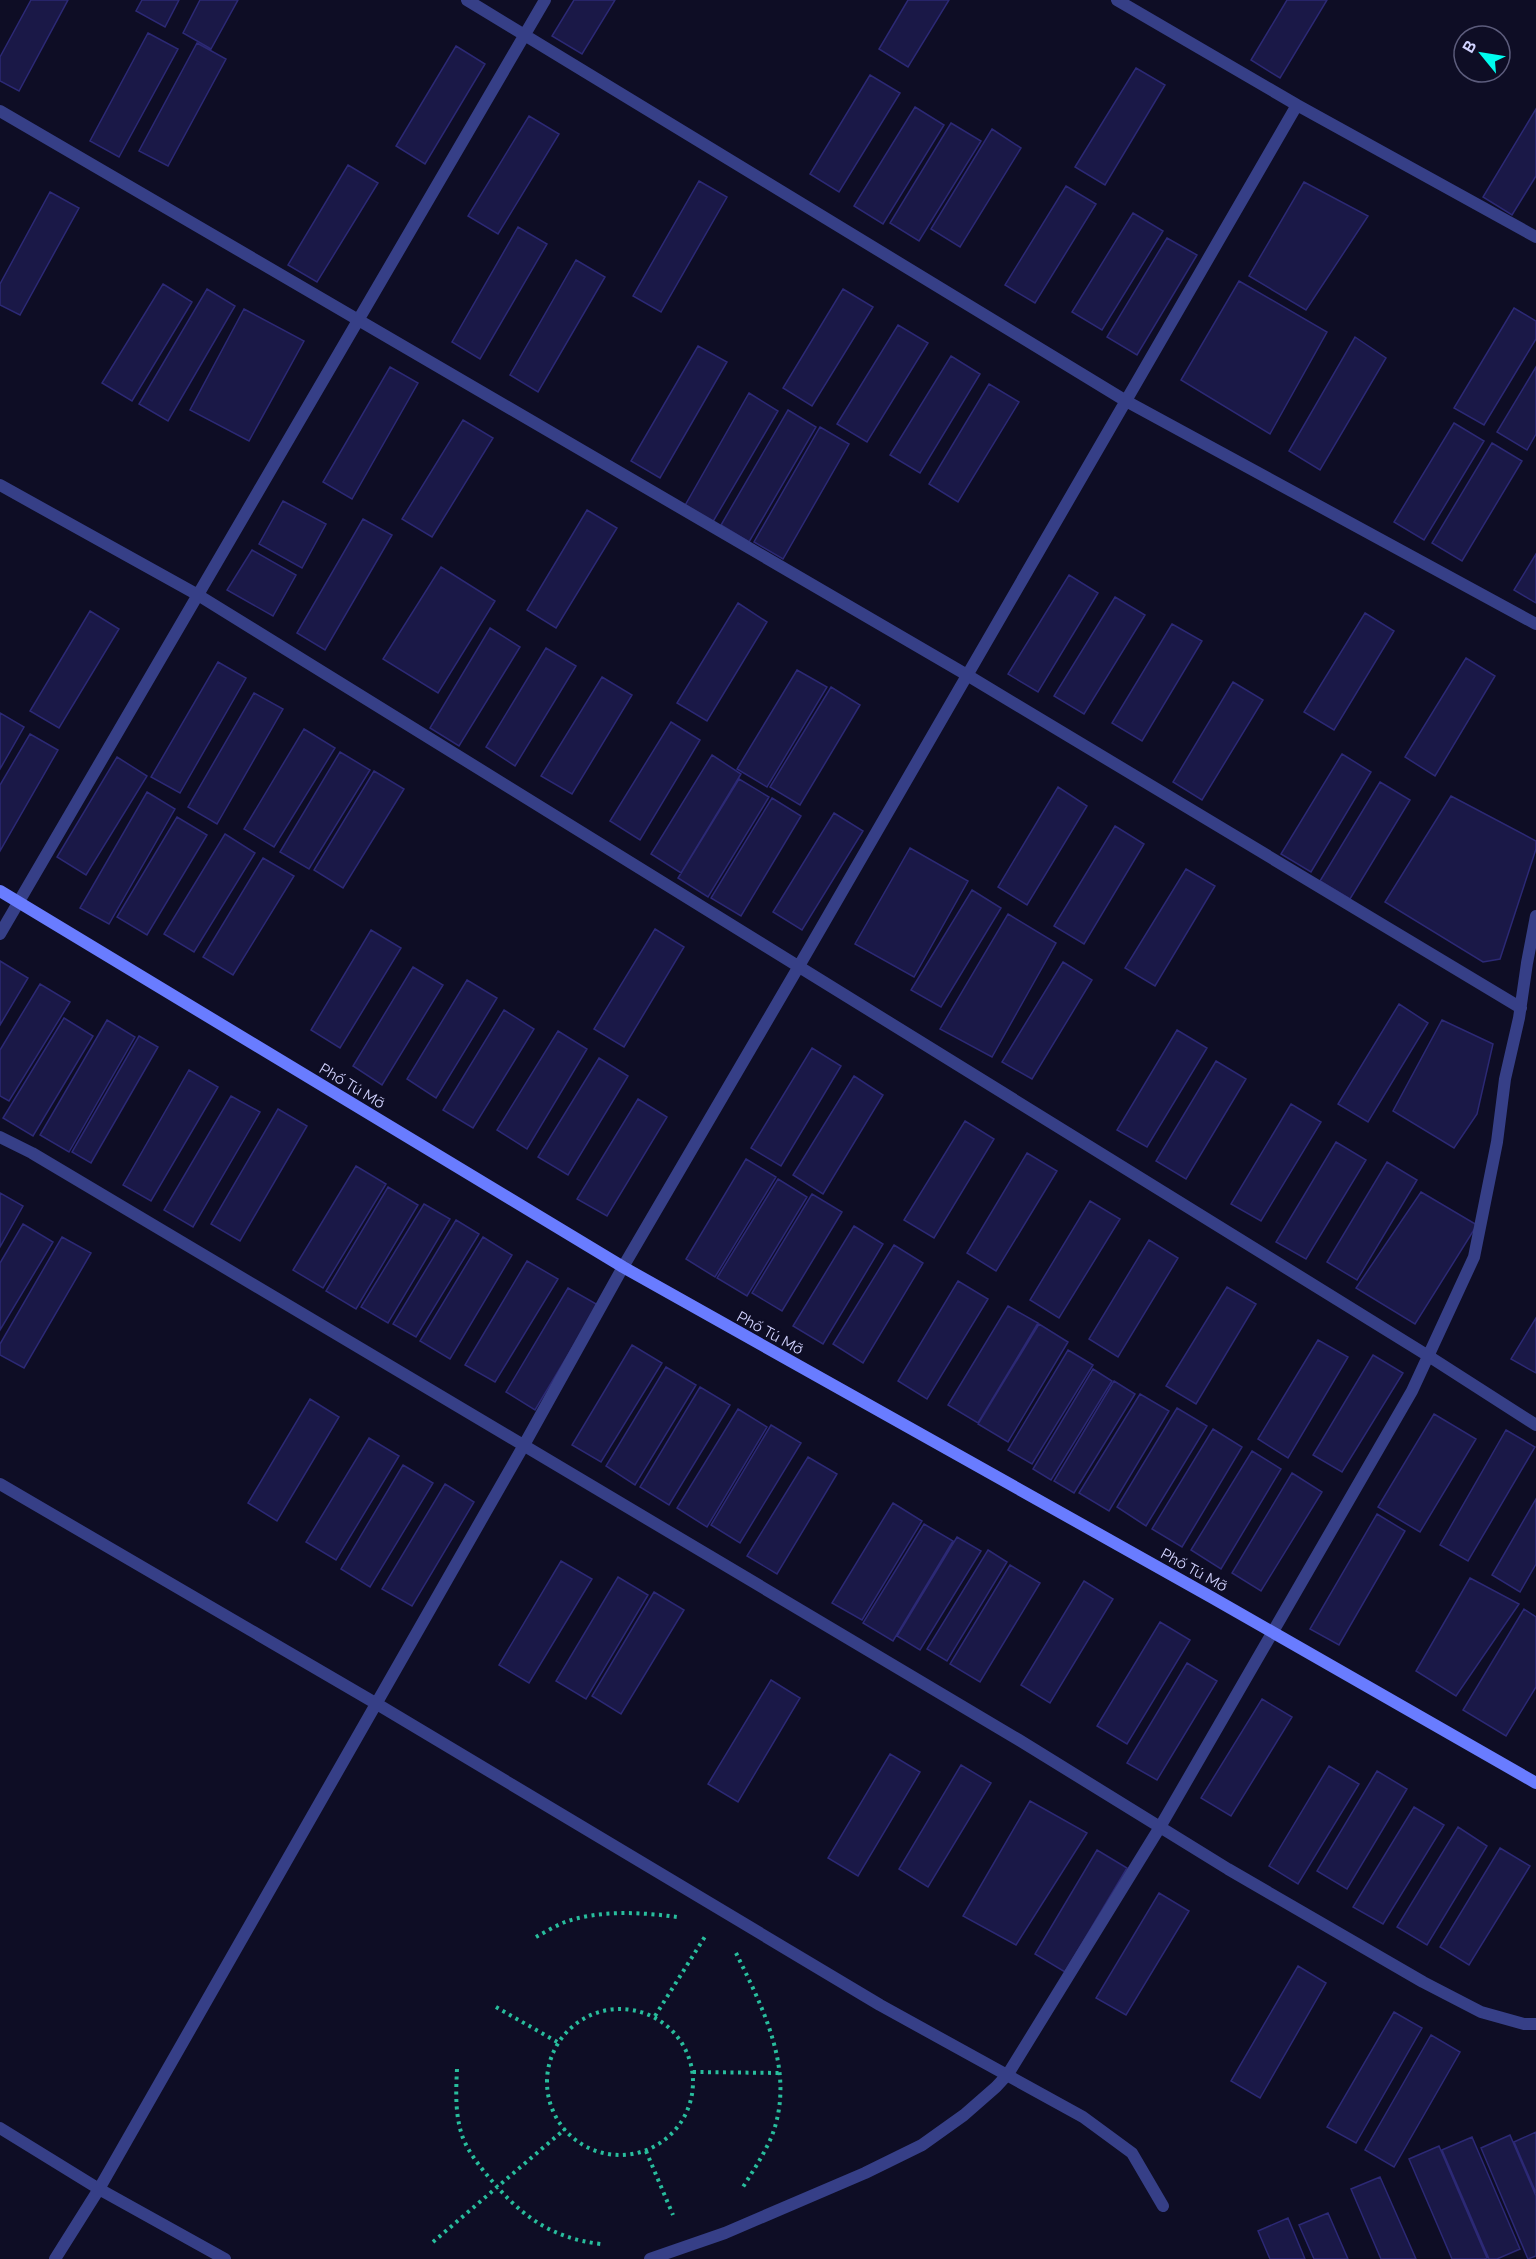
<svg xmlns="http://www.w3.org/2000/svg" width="1536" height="2259" font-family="Raleway,sans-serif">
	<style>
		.building { fill: #1a1847; stroke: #2c2975; stroke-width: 1.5 }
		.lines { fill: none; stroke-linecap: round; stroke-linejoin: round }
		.path { stroke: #28bd9d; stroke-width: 4; stroke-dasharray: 3 4.5; stroke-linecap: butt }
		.street { stroke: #363f87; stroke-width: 12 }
		.secondary { stroke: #697cff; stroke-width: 12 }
		.labels { text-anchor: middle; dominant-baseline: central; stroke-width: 5; stroke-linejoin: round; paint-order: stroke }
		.street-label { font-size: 15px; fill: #d2d3ff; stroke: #0e0d25 }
	</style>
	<rect width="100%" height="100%" fill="#0e0d25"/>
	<path class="building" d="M31,0H68L19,91L0,81V57Z
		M142,0H179L165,27L136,11Z
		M200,0H238L211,49L183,33Z
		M574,0H615L582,54L552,36Z
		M908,0H949L908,67L879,49Z
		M1287,0H1327L1280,78L1251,60Z
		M148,33L178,49L119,157L90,141Z
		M197,43L226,59L168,166L139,151Z
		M456,46L485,64L425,164L396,146Z
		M1136,68L1165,85L1105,185L1075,167Z
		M870,75L900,93L839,192L810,174Z
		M915,107L944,125L883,224L854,206Z
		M1536,109V176L1512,215L1483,197Z
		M529,116L559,134L498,234L468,216Z
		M951,123L981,141L919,241L890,223Z
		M992,129L1021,148L960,247L931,229Z
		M348,165L378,183L317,282L288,265Z
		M699,181L727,197L661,312L633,296Z
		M1304,182L1368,216L1306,310L1249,276Z
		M1066,186L1096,204L1035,303L1005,285Z
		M50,192L79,208L20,315L0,305V284Z
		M1133,213L1163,231L1102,330L1072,312Z
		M518,227L547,244L480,359L452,342Z
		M1167,238L1197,255L1137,355L1107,337Z
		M576,260L605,277L538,392L510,375Z
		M1239,281L1327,332L1270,434L1181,380Z
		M163,284L192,302L132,401L102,383Z
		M207,289L235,306L168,421L139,404Z
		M843,289L873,307L812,406L783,388Z
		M1514,308L1536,321V339L1484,425L1454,408Z
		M244,309L304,341L249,441L190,410Z
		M898,325L928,343L867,442L837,424Z
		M1355,337L1386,358L1320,470L1289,451Z
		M698,346L727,362L660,478L631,461Z
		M951,356L980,374L920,473L890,455Z
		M390,367L418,383L352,499L323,482Z
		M1536,367V434L1527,450L1497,432Z
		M989,384L1019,402L958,502L929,484Z
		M749,393L778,411L711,525L683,509Z
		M788,410L816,427L749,542L721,525Z
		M463,420L493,438L432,537L402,519Z
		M1454,423L1484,441L1424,540L1394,522Z
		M820,427L849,444L783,559L754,542Z
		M1492,443L1522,461L1462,561L1432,543Z
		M283,501L326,524L302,568L259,544Z
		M587,510L617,528L556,628L527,610Z
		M363,519L392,535L325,650L297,633Z
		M252,550L296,575L273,616L227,590Z
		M1536,554V603L1514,590Z
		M441,567L495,601L438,693L383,659Z
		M1069,575L1098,593L1038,692L1008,674Z
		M1115,597L1145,615L1084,714L1054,696Z
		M738,603L767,622L707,721L677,703Z
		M90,611L119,629L59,728L30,711Z
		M1365,613L1394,631L1334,730L1304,712Z
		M1172,624L1202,641L1142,741L1112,723Z
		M490,628L520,647L459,746L430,728Z
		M546,648L576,666L515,766L486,747Z
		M1466,658L1495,676L1435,776L1405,757Z
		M218,662L246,678L180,793L151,777Z
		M797,670L827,687L767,787L737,769Z
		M602,677L632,695L572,794L541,776Z
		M1233,682L1263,700L1202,800L1173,782Z
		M831,687L860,705L800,805L770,787Z
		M254,693L283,709L217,824L188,807Z
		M0,713L24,727L0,769Z
		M671,722L700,740L640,840L610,821Z
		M304,729L335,748L274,847L244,829Z
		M30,734L58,750L0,851V785Z
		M340,752L370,770L309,869L280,852Z
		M1342,754L1371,772L1311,872L1281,854Z
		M712,755L741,774L681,873L651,854Z
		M117,757L147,776L86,875L57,857Z
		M374,771L404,789L343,888L314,870Z
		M739,779L769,797L708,897L678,878Z
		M1380,782L1410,800L1350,899L1320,881Z
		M1058,787L1087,806L1027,905L998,887Z
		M147,792L175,809L109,924L80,908Z
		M1451,796L1536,841V849L1500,959L1483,962L1385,902Z
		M772,798L801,816L741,916L711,898Z
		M834,813L863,831L802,930L773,912Z
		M177,817L207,835L147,935L117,917Z
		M1115,826L1144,844L1084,944L1054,926Z
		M225,834L255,853L194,952L164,934Z
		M910,848L968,881L914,977L855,944Z
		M263,858L294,876L233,975L203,957Z
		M1186,869L1215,886L1155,986L1125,968Z
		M972,890L1001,908L941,1007L911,990Z
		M1008,914L1056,943L992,1057L940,1029Z
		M655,929L684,947L624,1047L594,1029Z
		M371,930L401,948L340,1048L311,1030Z
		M0,961L28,978L0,1025Z
		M1063,962L1092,980L1032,1079L1002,1062Z
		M413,967L443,985L382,1085L353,1066Z
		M467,980L497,998L436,1098L407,1079Z
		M40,984L70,1002L9,1101L0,1096V1050Z
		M1399,1004L1428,1023L1368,1122L1338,1104Z
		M504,1010L534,1029L473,1128L443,1110Z
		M64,1018L93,1036L33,1136L3,1118Z
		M107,1020L135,1037L69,1152L40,1135Z
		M1442,1020L1493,1044L1477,1114L1454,1148L1393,1111Z
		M1177,1030L1207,1048L1147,1147L1117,1130Z
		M558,1031L587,1049L527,1149L497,1130Z
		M139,1036L158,1047L91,1163L72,1152Z
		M812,1048L841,1066L781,1166L751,1148Z
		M599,1058L628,1076L568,1175L538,1157Z
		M1216,1061L1246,1079L1186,1179L1156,1161Z
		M189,1070L218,1087L151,1201L123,1185Z
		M854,1076L883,1095L823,1194L793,1175Z
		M231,1096L260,1112L193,1227L164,1210Z
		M638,1099L667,1117L607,1216L577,1199Z
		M1291,1104L1321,1122L1261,1221L1231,1204Z
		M278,1109L307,1126L240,1241L211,1224Z
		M965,1121L994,1139L934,1238L904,1220Z
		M1336,1142L1366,1160L1306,1259L1276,1242Z
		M1027,1153L1057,1171L996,1271L967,1253Z
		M746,1159L776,1177L715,1277L686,1259Z
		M1387,1162L1417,1180L1357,1280L1327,1262Z
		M356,1166L386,1184L323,1288L293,1270Z
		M778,1179L807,1197L747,1296L717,1278Z
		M388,1187L418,1205L356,1309L326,1291Z
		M1421,1192L1477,1225L1415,1324L1356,1288Z
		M0,1193L23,1206L0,1247Z
		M812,1194L842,1212L782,1311L752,1293Z
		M1090,1201L1120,1219L1059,1318L1030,1300Z
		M424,1204L450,1219L388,1323L361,1307Z
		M456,1220L479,1234L416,1337L393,1324Z
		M23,1224L53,1242L0,1330V1263Z
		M854,1226L883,1244L823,1344L793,1326Z
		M62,1237L91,1253L24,1368L0,1355V1344Z
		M483,1237L512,1255L450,1359L420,1341Z
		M1149,1240L1178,1258L1118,1357L1089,1339Z
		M894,1245L923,1263L863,1363L833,1344Z
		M527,1261L558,1279L495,1382L465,1365Z
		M958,1281L988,1299L927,1399L898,1381Z
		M1227,1287L1256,1304L1196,1404L1166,1386Z
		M568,1288L598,1305L535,1410L506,1392Z
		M1008,1306L1038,1323L978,1423L948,1405Z
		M1536,1318V1373L1511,1359Z
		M1039,1324L1068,1342L1008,1442L978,1424Z
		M1318,1340L1348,1357L1288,1458L1258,1439Z
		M632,1345L662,1363L601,1462L572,1445Z
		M1068,1350L1093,1365L1032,1464L1008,1450Z
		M1373,1355L1403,1373L1342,1472L1313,1455Z
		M666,1367L696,1385L635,1485L606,1466Z
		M1093,1369L1112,1381L1051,1480L1033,1469Z
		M1114,1381L1135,1394L1074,1493L1054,1481Z
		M700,1387L730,1405L669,1505L640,1487Z
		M1140,1394L1169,1411L1109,1511L1079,1493Z
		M310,1399L339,1417L277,1521L248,1503Z
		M1177,1408L1207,1426L1146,1526L1117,1507Z
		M738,1409L767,1427L707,1527L677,1508Z
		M1434,1414L1476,1439L1420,1532L1378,1507Z
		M771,1425L801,1443L740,1543L711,1525Z
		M1213,1429L1242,1447L1182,1547L1152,1529Z
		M1506,1430L1535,1447L1468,1561L1440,1545Z
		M369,1438L399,1456L336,1560L306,1542Z
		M1252,1451L1281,1469L1221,1569L1191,1550Z
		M808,1457L837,1474L777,1574L747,1556Z
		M403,1465L433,1483L370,1587L341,1569Z
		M1292,1473L1322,1492L1261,1591L1232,1573Z
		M445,1484L474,1502L412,1606L382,1589Z
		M1536,1499V1564L1520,1592L1492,1575Z
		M893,1503L922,1521L862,1620L832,1603Z
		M1377,1514L1405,1531L1339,1645L1310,1629Z
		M924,1524L953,1541L893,1641L863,1623Z
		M957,1537L981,1551L920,1650L897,1636Z
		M988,1550L1007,1562L947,1661L927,1649Z
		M561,1561L592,1579L529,1683L499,1665Z
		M1010,1565L1040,1583L980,1682L950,1664Z
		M618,1577L648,1595L586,1699L556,1681Z
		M1470,1578L1519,1604L1456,1696L1416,1671Z
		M1084,1581L1113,1599L1050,1703L1021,1685Z
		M654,1592L684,1610L621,1714L592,1696Z
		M1524,1609L1536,1617V1687L1506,1736L1463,1710Z
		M1160,1622L1190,1640L1127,1744L1097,1726Z
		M1187,1663L1217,1681L1157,1780L1127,1763Z
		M771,1680L800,1698L738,1802L708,1784Z
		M1262,1699L1292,1717L1231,1816L1201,1798Z
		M890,1754L920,1772L858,1876L828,1858Z
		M961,1765L991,1783L928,1887L899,1869Z
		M1329,1766L1359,1784L1298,1884L1269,1866Z
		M1377,1771L1407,1789L1347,1889L1317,1871Z
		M1030,1801L1087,1833L1016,1945L963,1916Z
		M1414,1807L1444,1825L1383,1924L1353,1907Z
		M1458,1827L1487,1846L1427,1945L1397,1927Z
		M1500,1848L1530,1866L1469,1965L1440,1947Z
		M1097,1850L1127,1868L1065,1972L1035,1954Z
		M1159,1893L1189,1911L1126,2015L1096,1998Z
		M1298,1966L1326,1983L1260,2098L1231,2081Z
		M1394,2012L1422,2028L1356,2143L1327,2127Z
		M1431,2035L1460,2052L1394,2167L1365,2150Z
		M1536,2132V2193L1514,2142Z
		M1510,2135L1536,2196V2256L1528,2259L1481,2148Z
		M1472,2137L1520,2249L1497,2259H1489L1442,2150Z
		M1439,2146L1487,2258L1484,2259H1452L1409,2159Z
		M1380,2177L1416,2259H1381L1351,2189Z
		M1328,2213L1348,2259H1314L1299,2225Z
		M1288,2218L1305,2259H1270L1258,2231Z"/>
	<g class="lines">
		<path class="path" d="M536,1937C545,1932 555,1926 565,1922C599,1910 641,1912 677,1917
			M736,1953C764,2010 797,2074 771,2138C763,2156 753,2171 743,2187
			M496,2007L559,2043
			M547 2082a73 73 0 1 1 146 0a73 73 0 1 1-146 0Z
			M655,2016L706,1935
			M457,2069C456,2090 455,2111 461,2132C465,2147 477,2163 487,2175C519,2214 549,2238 601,2244
			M693,2072L781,2073
			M646,2151L673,2215
			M433,2242L565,2129"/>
		<path class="street" d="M467,0L1126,401L1536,624
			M1117,0L1297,105L1536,237
			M0,111L967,675L1521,1008
			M0,485L198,595L1430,1357L1536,1425
			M0,934L545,0
			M0,1137L32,1153L1019,1740L1228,1869L1423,1982L1481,2012L1524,2024H1536
			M0,1484L377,1704L880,2005L1083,2117L1132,2153L1163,2206
			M0,2128L99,2189L225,2259
			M55,2259L99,2189L524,1445L623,1267L799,966L1297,105
			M650,2259L725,2233L865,2173L922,2145L964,2115L996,2087L1008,2074L1160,1827L1412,1391L1474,1257L1497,1142L1505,1079L1519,1018L1527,963L1536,916"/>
		<path class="secondary" d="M0,891L623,1267L1211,1597L1536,1783"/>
	</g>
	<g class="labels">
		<g class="street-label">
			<text transform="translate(352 1086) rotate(31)">Phố Tú Mỡ</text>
			<text transform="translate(770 1333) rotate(29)">Phố Tú Mỡ</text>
			<text transform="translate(1194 1570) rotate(29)">Phố Tú Mỡ</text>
		</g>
	</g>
	<g transform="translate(1482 54) rotate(300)"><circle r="28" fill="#0e0d25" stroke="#5c5c7c" stroke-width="1.5"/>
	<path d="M0-4.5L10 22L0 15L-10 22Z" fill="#00fdef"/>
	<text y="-9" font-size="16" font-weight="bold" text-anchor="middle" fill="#d2d3ff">B</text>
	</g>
</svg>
